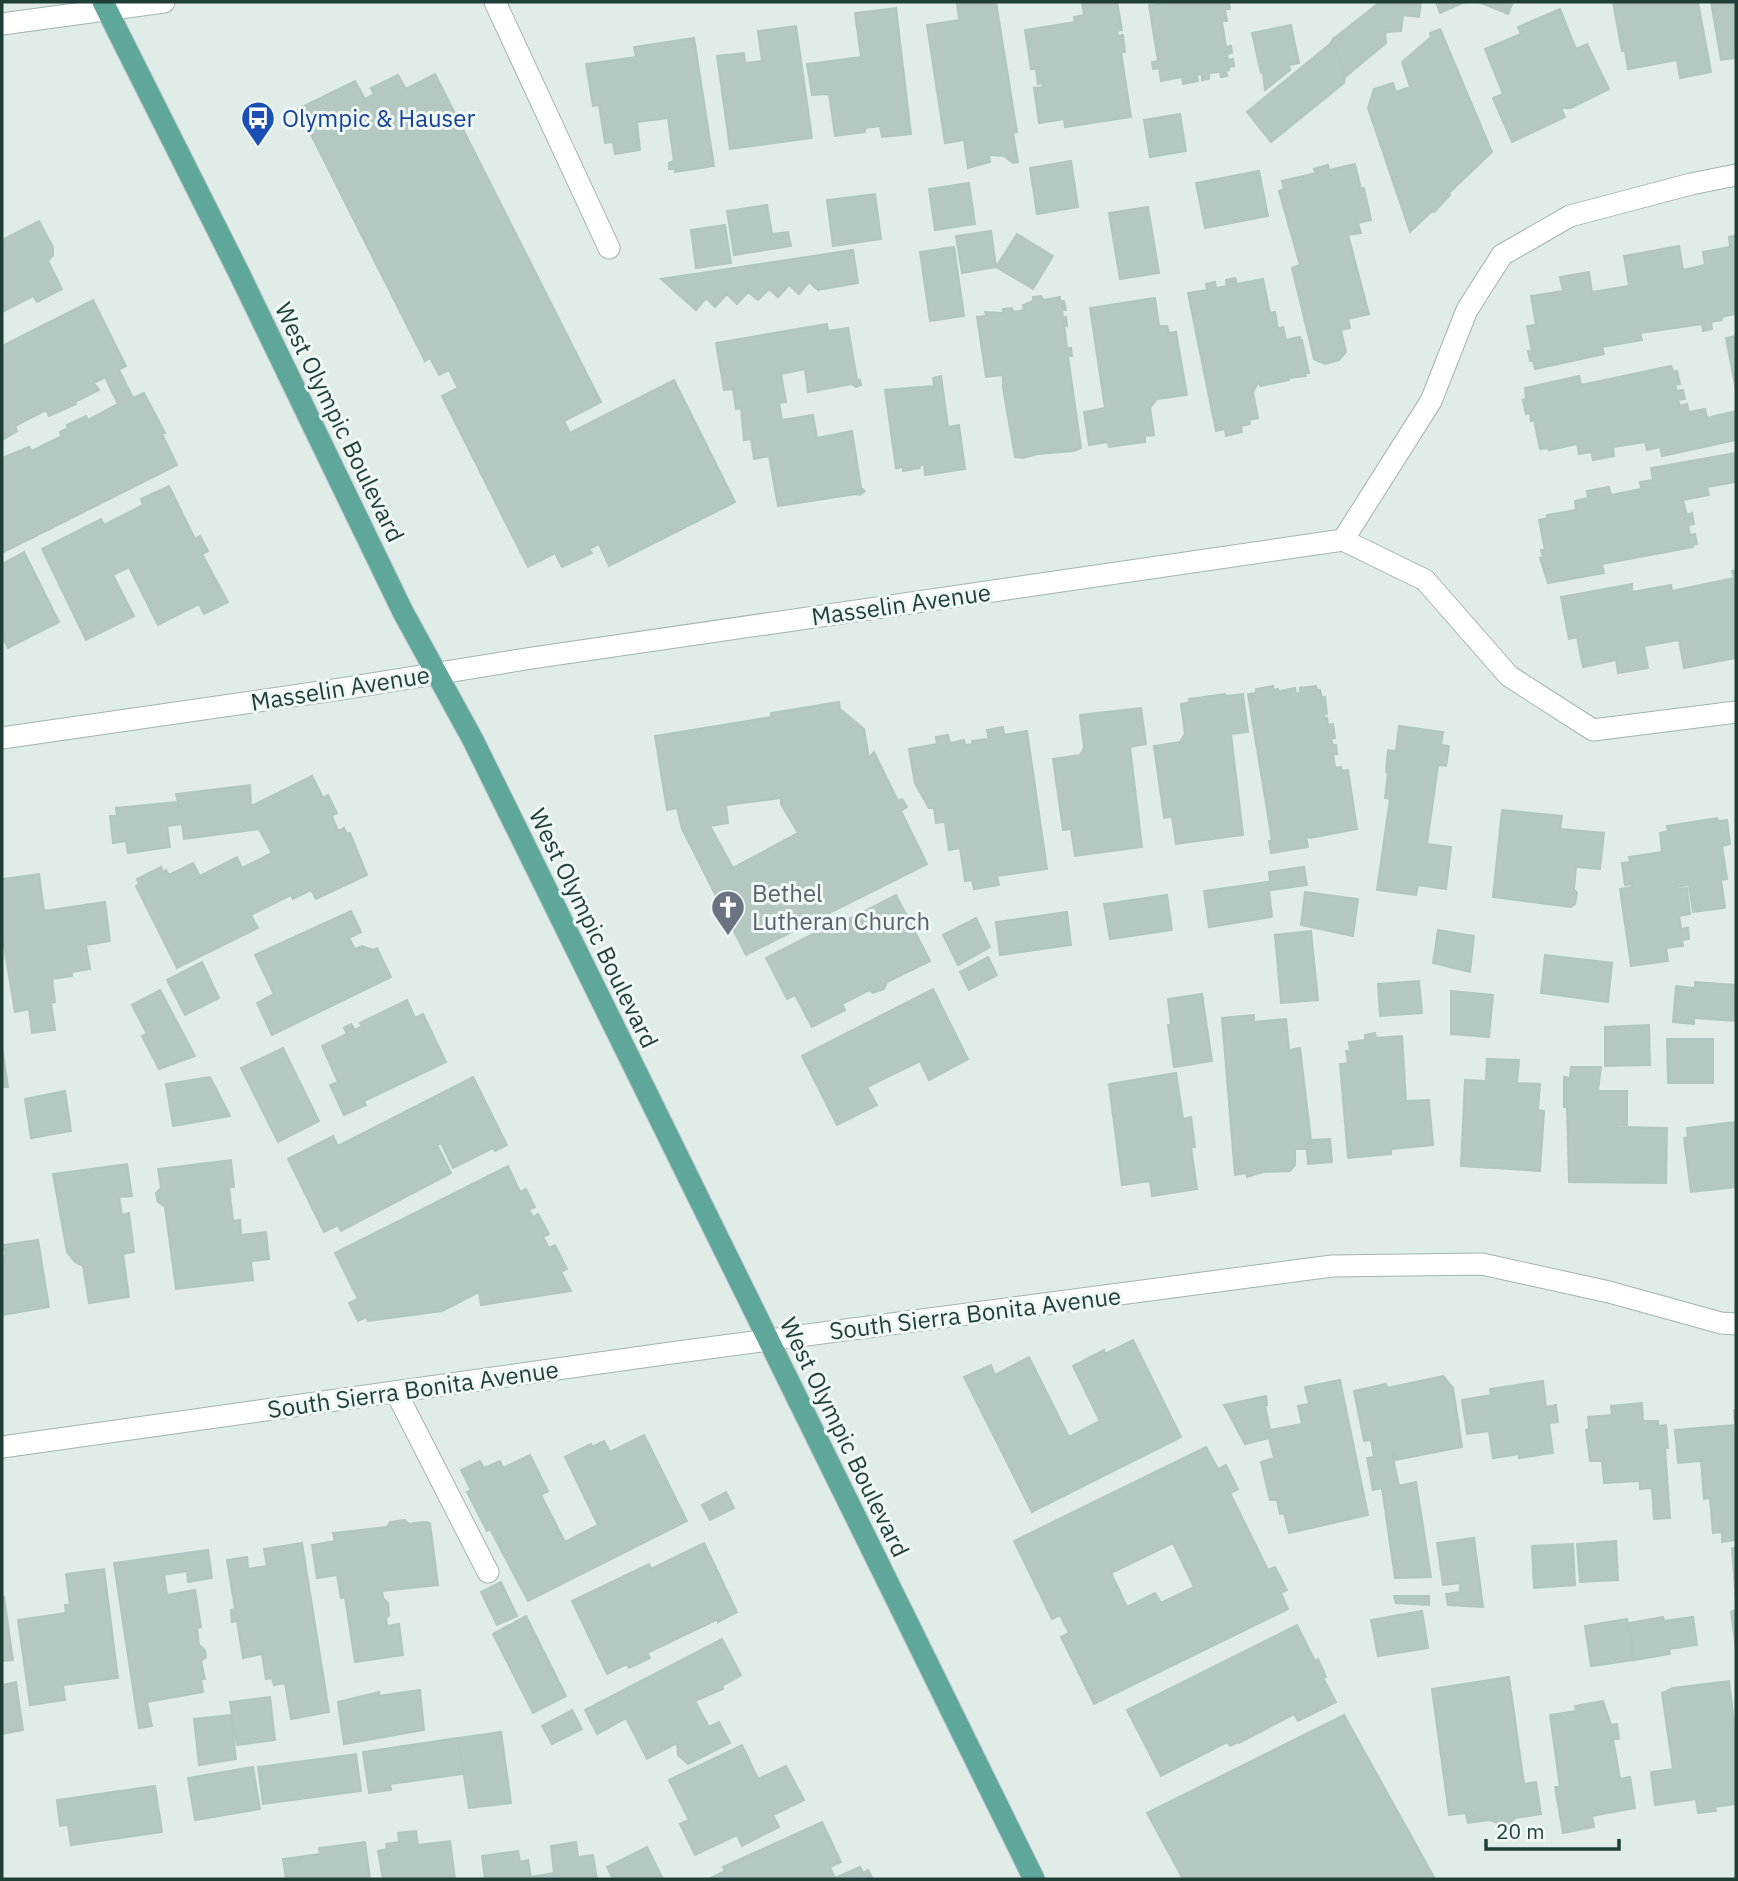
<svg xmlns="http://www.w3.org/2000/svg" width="1738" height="1881" font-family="'IBM Plex Sans',sans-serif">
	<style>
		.building { fill: #b4c7c1; stroke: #b1c6c0; stroke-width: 2; fill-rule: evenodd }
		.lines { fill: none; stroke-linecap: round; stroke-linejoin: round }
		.service-casing { stroke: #a2b4b0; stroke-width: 23 }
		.minor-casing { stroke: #a2b4b0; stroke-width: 23 }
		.tertiary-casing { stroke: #a2b4b0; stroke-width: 23 }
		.primary-casing { stroke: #c0c9c7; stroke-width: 23 }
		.service { stroke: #fff; stroke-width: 21 }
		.minor { stroke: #fff; stroke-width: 21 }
		.tertiary { stroke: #fff; stroke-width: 21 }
		.primary { stroke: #5fa69b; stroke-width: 21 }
		.labels { text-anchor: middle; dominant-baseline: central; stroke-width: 6; stroke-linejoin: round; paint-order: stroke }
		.transit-label { font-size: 24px; fill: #164399; stroke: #f0f8f5; text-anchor: start }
		.street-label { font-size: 24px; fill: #1f3e38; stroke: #f0f8f5 }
		.worship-label { font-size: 24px; fill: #5b616d; stroke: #f0f8f5; text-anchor: start }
	</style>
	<rect width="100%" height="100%" fill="#dfece8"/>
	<path class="building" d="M957,2H996L1017,132L1013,133L1018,162L1013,163L1004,156L989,155L990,162L968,168L964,140L945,143L927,25L959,20Z
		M1082,2H1117L1122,30L1117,31L1118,36L1123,35L1125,52H1121L1131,117L1065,127L1064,119L1039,123L1034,88L1043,87L1042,83L1038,84L1036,69H1031L1025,30L1075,22L1074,17L1084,15Z
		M1172,2H1229L1230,9H1225L1227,21H1222L1226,47L1231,46L1232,53L1227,54L1228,60L1233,59L1234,66L1229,67V70L1226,71L1227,76L1221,77L1220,72L1209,73V79L1202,80V74L1197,75L1198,81L1183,84L1182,77L1161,81L1159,68L1153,69L1152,62L1158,61L1149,5Z
		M1380,2H1421L1419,17L1403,15L1401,31L1385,32L1386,43L1345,77L1333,39Z
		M1436,2H1465L1440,13Z
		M1479,2H1513L1508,14Z
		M1613,2H1698L1711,72L1680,78L1677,60L1628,69L1625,51H1622Z
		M1711,2H1736V48L1734,49L1736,58L1721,60Z
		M896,8L911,134L882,137L880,126L865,128V132L835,136L829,94L812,95L807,64L861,57L855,13Z
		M1560,9L1576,49L1587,44L1609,89L1571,108H1561L1565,117L1512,142L1493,98L1503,94L1485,49L1521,34L1518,27Z
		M1291,25L1299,63L1289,65L1290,70L1265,90L1263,73H1261L1252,33Z
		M796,26L812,138L730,149L717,56L744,53L745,63L762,61L758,31Z
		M1440,29L1492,152L1449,193L1450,195L1434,212L1432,211L1410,232L1368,108L1374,89L1393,83L1396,92L1410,87L1402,62L1431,37L1430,33Z
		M694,38L714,166L675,172L676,169H669V163L674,161L668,118L637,122L640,150L615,154L613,142L605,143L599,105L593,106L586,64L636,57L634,47Z
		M1333,39L1345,77L1344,83L1271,142L1247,112L1330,44Z
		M435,74L601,402L564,421L570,433L674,380L735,502L609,566L599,544L589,549L592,553L562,567L555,553L528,567L442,396L458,388L449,370L439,375L430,358L425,361L298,109L355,81L365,99L374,94L371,88L398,75L406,89Z
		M1180,114L1186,151L1150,157L1144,120Z
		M1071,161L1078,207L1037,214L1030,168Z
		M1355,164L1361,189L1364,188L1371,220L1358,223L1361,233L1348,235L1369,314L1348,319L1350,328L1341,330L1346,352L1339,360L1325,364L1314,359L1292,268L1300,265L1279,191L1284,189L1282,181L1316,173L1314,169L1328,165L1329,170Z
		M1259,171L1268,216L1205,228L1196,183Z
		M969,183L975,224L935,230L929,189Z
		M875,194L881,239L833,246L827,200Z
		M767,205L772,234L788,232L791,246L734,255L727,211Z
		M1148,207L1159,273L1120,279L1109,213Z
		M39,221L53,247V255L48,261L62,289L37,302L33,296L2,312V240Z
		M725,225L731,263L696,268L691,230Z
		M991,231L996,267L962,273L956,236Z
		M1017,234L1053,256L1033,289L996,267Z
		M1736,235V314L1721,317L1722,320L1711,322L1712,329L1703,331L1702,324L1640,333L1642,340L1602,347L1604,354L1535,369L1533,361H1530L1528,351H1532L1527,326L1536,325L1531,296L1563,291L1560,277L1589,272L1592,292L1629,286L1624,256L1679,246L1683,270L1705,265L1703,252L1730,247L1729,237Z
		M954,247L964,316L930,321L920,252Z
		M853,250L858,283L818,290L809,282L799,294L789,285L778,297L769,289L758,300L748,292L737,304L727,294L715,307L706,298L696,310L661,279Z
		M1235,278L1237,284L1263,279L1270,313L1275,312L1278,329L1283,327L1286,340L1300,337V340H1302L1309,373H1305L1306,376L1291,378L1290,375L1288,376L1289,380L1260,386L1259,381L1253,392L1258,418L1249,420L1250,424L1241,426L1242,432L1226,436L1225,429L1216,431L1188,293L1207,290L1206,284L1215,282L1216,288L1227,286L1226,280Z
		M1041,296L1043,300L1060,297V301H1064L1066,310H1062L1063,317H1066L1067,326L1064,325L1067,348H1071L1072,356H1068L1081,448L1074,451L1037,454L1023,458L1015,457L1003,388V375L986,377L977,317L986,316L985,312L1004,313L1003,309L1012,308L1013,312L1024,310L1023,305L1033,301V297Z
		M1155,298L1159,326H1167L1169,333L1176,332L1187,395L1157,399L1150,408L1154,435L1145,436V442L1109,447L1108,442L1089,445L1084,412L1105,408L1090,308Z
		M93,300L126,366L119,370L133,398L144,393L165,433L162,434L177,465L2,553V458L29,447L32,451L62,436L60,432L68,428L67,425L86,416L88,420L118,404L105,377L94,383L99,390L75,402L76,404L49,416L46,410L15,426L17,431L2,440V346Z
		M827,324L828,331L848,328L857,379L860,380L861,385L856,387L852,384L808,392L805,369L781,374L786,402L779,403L782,420L813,415L817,438L852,431L861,488L865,491L860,495L856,494L778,506L769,456L754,459L751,439L744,440L741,408L736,409L733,389L724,390L716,343Z
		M1736,336V390L1726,338Z
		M1671,366L1673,372L1677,371L1680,384L1675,385L1677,391L1683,390L1685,399L1678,400L1680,406L1687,404L1689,412L1705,409L1707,418L1736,411V440L1662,456L1660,447L1647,450L1645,442L1613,447L1614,456L1593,460L1591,452L1579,454L1577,444L1549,450L1548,448L1540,449L1534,420L1531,421L1530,413L1526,414L1523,400L1526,399L1525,388L1579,376L1581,385Z
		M941,376L948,427L959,425L965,469L925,475L924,465H920V468L903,471V467L896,468L885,390L934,386L933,378Z
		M1736,453V482L1707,487L1709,495L1683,500L1687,515L1692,513L1694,524L1688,525L1690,535L1695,534L1697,544L1692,545L1693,547L1602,564L1604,573L1548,583L1540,558H1543L1541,550H1545L1539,520L1548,518L1547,515L1576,510L1575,501L1588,498L1587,491L1609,487L1611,495L1641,489L1640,482L1653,480L1651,468Z
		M169,486L195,539L200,536L208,551L202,554L228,602L204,614L199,604L158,625L129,567L113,575L134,616L86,640L42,549L101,519L104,525L143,505L141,499Z
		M24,552L59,622L8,648L2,636V564Z
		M1736,570V658L1684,668L1679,640L1644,646L1648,668L1618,673L1616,660L1583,667L1577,637L1569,639L1561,597L1632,584V592L1671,585L1672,591L1734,578L1732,571Z
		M1273,686V690L1278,689L1279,696L1280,691L1295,688L1296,694L1300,693V688L1316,686L1317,690H1320L1322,698L1325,697L1327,714H1324L1325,719L1327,718L1328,725L1333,724L1335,738L1331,739L1333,745H1336L1337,754H1333L1335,768L1341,767L1342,771L1348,770L1357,829L1310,838L1306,836L1308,847L1271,853L1269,841L1272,840L1248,694L1256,693V689Z
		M1225,694L1226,696L1243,694L1248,732L1231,734L1243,835L1176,844L1172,817L1164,818L1154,746L1180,742L1185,734L1181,704L1190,702L1189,699Z
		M839,702L840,709L864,729L869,758L874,752L898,801L902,799L907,807L901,811L927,864L746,955L682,829L677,808L667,810L655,736L771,717V713ZM781,798V804L798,833L733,868L710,826L728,823L726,805Z
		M1141,708L1146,744L1130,747L1142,847L1075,856L1071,829L1063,830L1053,759L1080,755L1084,748L1080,715Z
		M1399,726L1443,732L1441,745L1449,746L1446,766L1438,765L1427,844L1451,847L1446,889L1418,885L1416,895L1377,890L1390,799L1385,798L1388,773L1386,772L1388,750L1396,751Z
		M1003,727L1004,735L1027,731L1047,869L997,876L999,885L974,889L972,880L965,881L960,848L949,850L945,822L936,823L934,808H929L915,784L909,749L937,744L936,737L948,735L951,747V743L964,740L965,745L973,744L972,741L986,739L987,742L989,741L987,730Z
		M312,776L323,798L328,795L337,813L332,816L338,831L344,828L347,834L350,833L367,875L316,899L311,890L293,899L291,895L251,915L258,928L177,968L136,886L139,884L137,879L161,867L163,872L166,870L169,875L193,863L200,876L237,857L242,868L272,853L259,829L184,839L182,824L167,826L170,847L128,853L126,841L113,843L110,816H117L116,808L178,802L176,794L250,785L251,806Z
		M1502,810L1562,816L1560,829L1604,833L1600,869L1576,867L1574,889L1577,893L1575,904L1571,907L1493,897Z
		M1717,818L1718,821L1727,820L1730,844L1722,846L1727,879L1721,880L1725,908L1693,912L1689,885L1675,887V889L1687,888L1690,914L1679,916L1681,929L1688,928L1689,939L1682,940L1683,946L1666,948L1668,961L1631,966L1620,889L1632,887V884L1625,885L1622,863L1630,862L1629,857L1662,852L1660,833L1668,831L1667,826Z
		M1304,867L1307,885L1271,890L1269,872Z
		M39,874L44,911L105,902L110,941L86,945L90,969L72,972V976L52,979L55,1002L51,1003L55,1030L32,1033L29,1009L15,1012L2,934V879Z
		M1268,882L1272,917L1209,927L1204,891Z
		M1305,892L1358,899L1353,936L1301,925Z
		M896,895L930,961L887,982L884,989L873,993L869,990L842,1004L845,1010L812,1027L795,995L787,999L766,958L817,932L818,935Z
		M1167,895L1172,930L1110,939L1104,904Z
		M351,911L361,932L349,938L355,949L362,946L373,950L377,948L391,977L272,1035L257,1003L274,994L255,955Z
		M1067,912L1071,945L1000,955L996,922Z
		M976,918L990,947L958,965L943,935Z
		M1438,930L1474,936L1470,972L1433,963Z
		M1311,931L1318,1000L1281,1003L1275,935Z
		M1545,955L1612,963L1608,1002L1541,993Z
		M988,957L997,975L969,990L960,972Z
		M202,962L219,998L185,1015L167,980Z
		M1419,981L1422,1013L1380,1016L1378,984Z
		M1695,982L1736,985V1021L1694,1018V1024L1673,1022L1676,986L1695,988Z
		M933,989L968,1059L929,1080L920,1061L867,1087L877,1105L837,1125L802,1056Z
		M160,990L195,1056L159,1069L142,1036L147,1034L132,1005Z
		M1451,991L1493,995L1489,1037L1451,1034Z
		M1202,994L1212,1061L1174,1067L1168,1025H1171L1168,999Z
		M407,1000L415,1018L423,1014L446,1062L364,1101L366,1105L344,1115L330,1085L338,1082L322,1046L347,1034L344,1028L351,1024L355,1030L362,1026L360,1023Z
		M1254,1015V1022L1286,1019L1289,1050L1300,1048L1311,1140L1330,1139L1332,1162L1308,1164L1307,1149H1295V1165L1290,1171L1263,1172L1247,1177L1246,1173L1235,1175L1222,1018Z
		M1649,1025L1650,1065L1605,1066V1027Z
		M1375,1033L1376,1038L1402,1036L1406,1101L1429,1100L1433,1145L1391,1149V1154L1348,1158L1340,1064L1348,1063L1346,1051H1350L1349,1042L1365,1040V1035Z
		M1667,1039H1713V1083H1668Z
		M2,1047L8,1087H2Z
		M283,1048L319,1121L278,1142L241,1068Z
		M1487,1059L1519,1060L1517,1083L1540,1084L1538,1110L1544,1111L1540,1171L1461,1166L1465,1080L1486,1081Z
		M1571,1067H1601L1598,1091H1627V1125H1617L1616,1127L1667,1128L1666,1183L1569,1182L1567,1107H1564V1077L1570,1078Z
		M1176,1073L1183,1119L1191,1117L1195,1147H1191L1197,1189L1152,1196L1150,1181L1122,1185L1109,1084Z
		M210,1077L230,1116L173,1126L166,1084Z
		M473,1077L507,1145L495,1151L493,1148L453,1168L441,1143L437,1145L451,1173L341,1231L338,1225L324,1232L288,1159L333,1136L338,1146Z
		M65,1091L71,1131L31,1138L25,1099Z
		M1736,1122V1187L1691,1192L1684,1138L1688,1137L1687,1128Z
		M231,1160L234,1187H229L233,1221L240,1220L241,1235L266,1232L269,1259L251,1261L253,1280L176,1289L165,1207L158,1202L156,1193L161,1188L158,1169Z
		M127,1164L132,1196L119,1197L122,1215L129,1213L134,1252L123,1254L129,1297L89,1303L83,1266L75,1262L67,1252L53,1174Z
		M508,1166L520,1192L526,1189L535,1207L529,1210L533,1217L538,1214L549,1234L543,1237L549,1248L555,1245L567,1269L561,1272L571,1291L481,1305L479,1292L442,1311L368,1321L366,1317L358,1321L349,1303L358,1299L335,1253Z
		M38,1240L49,1307L2,1315V1256L6,1255L3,1245Z
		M1133,1340L1181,1437L1032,1512L964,1377L991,1365L995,1375L1029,1357L1069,1437L1100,1421L1073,1366L1104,1350L1105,1354Z
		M1443,1376L1453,1388L1462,1447L1395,1460L1394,1454H1392L1399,1486L1416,1482L1431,1577L1395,1578L1382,1488L1373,1490L1367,1458L1374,1457L1371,1440L1364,1441L1354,1391L1386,1384L1387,1388Z
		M1340,1380L1368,1515L1289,1533L1284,1513L1280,1514L1277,1500H1270L1261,1462L1274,1458L1269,1438L1245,1444L1224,1405L1266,1396L1267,1405H1265L1270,1430L1302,1424L1298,1406L1309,1404L1305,1387Z
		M1543,1381L1546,1407L1556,1405L1558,1422L1549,1423L1553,1453L1519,1458V1454L1493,1458L1489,1431L1467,1434L1462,1400L1491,1395L1490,1389Z
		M1642,1403L1643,1421H1658V1426L1666,1425L1668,1448H1665L1670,1518L1654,1519L1652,1488L1640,1489V1481L1604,1483L1602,1461H1590L1586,1430L1589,1429L1588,1417L1612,1415L1611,1406Z
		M1734,1410H1736V1540L1722,1542V1532L1713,1533L1710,1498L1704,1499L1701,1461L1678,1463L1675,1430L1735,1425Z
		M644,1435L687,1521L528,1601L490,1529L487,1531L467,1492L471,1490L461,1470L480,1461L484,1468L500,1461L503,1468L530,1455L548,1491L541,1495L565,1542L598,1525L565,1457L591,1444L592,1447L604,1441L610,1452Z
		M1206,1447L1218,1469L1226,1465L1238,1489L1230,1493L1268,1570L1275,1567L1287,1590L1281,1593L1288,1609L1094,1704L1061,1637L1069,1633L1060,1615L1052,1619L1014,1541ZM1173,1543L1194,1587L1161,1603L1155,1593L1127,1607L1111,1573Z
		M726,1492L734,1508L710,1520L702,1505Z
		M405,1520L409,1524L422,1522L430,1523L438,1585L382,1591L383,1598L388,1603L389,1615L386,1619L387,1626L399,1624L403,1655L355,1662L345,1597L341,1598L337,1575L317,1578L312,1545L335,1541L333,1533L387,1527L390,1522Z
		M1474,1538L1483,1607L1448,1605L1446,1594L1460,1592V1583L1443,1585L1437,1543Z
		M1616,1541L1618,1580L1580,1582L1577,1544Z
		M302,1543L329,1712L291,1719L285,1683L274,1685L272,1678L266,1679L262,1654L243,1658L237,1621L232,1622L231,1610L235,1609L227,1560L247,1557L248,1569L267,1566L264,1549Z
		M704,1543L737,1612L718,1622V1619L647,1653L650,1658L629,1668L627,1664L607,1674L572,1601L649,1564L651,1569Z
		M1573,1544L1575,1585L1534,1588L1532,1546Z
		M1732,1548H1736V1601Z
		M208,1550L212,1578L188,1582L187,1571L164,1575L167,1595L195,1590L201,1627L197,1628L199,1645L205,1650L206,1657L201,1661L205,1679H201L203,1692L147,1702L152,1726L139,1728L114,1563Z
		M104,1569L118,1678L63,1685L65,1700L30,1705L18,1620L66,1613L65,1605H70L66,1574Z
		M501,1582L517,1616L497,1625L481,1592Z
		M1394,1596H1429V1605L1396,1603Z
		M4,1597L13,1660L2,1661V1598Z
		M1736,1610V1648L1731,1612Z
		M1422,1611L1428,1648L1378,1656L1371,1620Z
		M526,1616L566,1696L533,1713L493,1634Z
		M1663,1617L1664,1621L1693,1617L1697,1645L1669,1649L1670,1654L1634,1660L1629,1623Z
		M1627,1619L1634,1660L1591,1666L1585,1626Z
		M1297,1625L1315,1661L1318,1659L1326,1677L1323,1678L1336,1702L1298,1721L1294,1714L1239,1743L1238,1742L1230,1746L1227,1742L1161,1776L1127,1710Z
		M722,1639L741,1675L722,1686L723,1689L695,1701L709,1727L719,1722L730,1743L688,1764L678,1755L677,1743L647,1759L626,1718L597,1734L585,1710Z
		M1509,1677L1524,1784L1536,1782L1541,1814L1515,1818L1510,1824H1501L1489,1820L1468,1823L1466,1815L1476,1814L1475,1812L1449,1815L1432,1689Z
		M1729,1681L1736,1737V1804L1715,1807L1716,1811L1698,1813L1696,1799L1655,1805L1651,1772L1673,1769L1662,1693L1673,1688Z
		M16,1682L23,1730L2,1734V1685Z
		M420,1690L424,1730L344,1744L338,1702L379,1692V1696Z
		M270,1697L275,1740L237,1745L230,1702Z
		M1603,1701L1611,1725L1617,1724L1619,1739H1613L1620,1779L1630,1777L1635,1808L1592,1816L1594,1827L1563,1833L1555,1787H1560L1550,1715L1576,1711L1575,1706Z
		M572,1710L582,1729L552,1744L542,1726Z
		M231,1715L236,1759L199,1765L194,1719Z
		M1344,1715L1435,1879H1183L1147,1813Z
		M501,1732L511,1803L469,1808L458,1738Z
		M458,1738L463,1774L390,1784L391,1790L369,1793L363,1752Z
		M742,1745L758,1779L786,1766L804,1800L773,1815L779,1827L742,1846L737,1835L695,1855L680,1824L689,1820L669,1780Z
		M356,1754L361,1791L263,1804L258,1767Z
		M253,1767L260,1809L195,1820L188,1778Z
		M155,1786L162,1832L71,1845L68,1825L60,1826L57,1800Z
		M822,1822L841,1862L830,1867L835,1878L860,1867L863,1873L868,1870L873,1879H709L725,1871L723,1867Z
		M416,1831L418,1845L450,1841L455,1879H383L378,1851L387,1849L386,1844L399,1842L398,1833Z
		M365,1842L370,1879H286L283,1859L320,1854L319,1848Z
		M576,1842L578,1857L593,1855L597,1879H485L482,1856L518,1851L520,1862L528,1860L531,1877L554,1873L551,1846Z
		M647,1847L663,1879H613L607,1867Z"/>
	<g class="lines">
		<g class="service-casing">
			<path id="service" d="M495,2L609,248
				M396,1392L488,1572"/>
		</g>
		<g class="minor-casing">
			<path id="minor" d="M1343,540L1431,401L1467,310L1502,255L1570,216L1691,184L1736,175
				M2,738L341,689L532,658L1343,540L1425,580L1509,676L1593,730L1736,712
				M2,1447L678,1352L1332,1266L1482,1264L1609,1292L1721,1323L1736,1324"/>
		</g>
		<g class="tertiary-casing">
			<path id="tertiary" d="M2,24L164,2"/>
		</g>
		<g class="primary-casing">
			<path id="primary" d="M103,2L239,273L403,612L473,740L1034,1879"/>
		</g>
		<use href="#service" class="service"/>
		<use href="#minor" class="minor"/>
		<use href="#tertiary" class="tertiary"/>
		<use href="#primary" class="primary"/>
	</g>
	<defs>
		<g id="bus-pin" transform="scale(1.75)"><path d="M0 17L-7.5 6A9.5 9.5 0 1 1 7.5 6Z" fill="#1a4fb4" stroke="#f0f8f5"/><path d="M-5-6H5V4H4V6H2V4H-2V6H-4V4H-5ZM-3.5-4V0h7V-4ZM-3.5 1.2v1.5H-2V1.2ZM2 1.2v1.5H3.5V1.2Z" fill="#fff"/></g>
		<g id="church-pin" transform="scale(1.75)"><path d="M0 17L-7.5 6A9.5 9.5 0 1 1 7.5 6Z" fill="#6b7280" stroke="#f0f8f5"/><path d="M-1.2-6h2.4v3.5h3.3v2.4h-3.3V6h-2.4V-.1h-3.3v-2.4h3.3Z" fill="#fff"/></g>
	</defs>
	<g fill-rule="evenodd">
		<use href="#bus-pin" x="258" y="118"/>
		<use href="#church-pin" x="728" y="907"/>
	</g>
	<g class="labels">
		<g class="transit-label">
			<text x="282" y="118">Olympic &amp; Hauser</text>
		</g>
		<g class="street-label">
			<text transform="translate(340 422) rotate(64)">West Olympic Boulevard</text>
			<text transform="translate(901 604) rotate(-8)">Masselin Avenue</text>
			<text transform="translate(340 688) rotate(-9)">Masselin Avenue</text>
			<text transform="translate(594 928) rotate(64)">West Olympic Boulevard</text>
			<text transform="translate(975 1313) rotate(-7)">South Sierra Bonita Avenue</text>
			<text transform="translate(413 1389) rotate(-8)">South Sierra Bonita Avenue</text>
			<text transform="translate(845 1437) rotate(64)">West Olympic Boulevard</text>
		</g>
		<g class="worship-label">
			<text x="752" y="893">Bethel<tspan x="752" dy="28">Lutheran Church</tspan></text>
		</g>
	</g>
	<rect width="1738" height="1881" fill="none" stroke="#1f3e38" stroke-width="7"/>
	<path d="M1486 1839v10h133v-10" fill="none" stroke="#1f3e38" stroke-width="3.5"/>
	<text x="1496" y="1839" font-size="21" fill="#1f3e38" stroke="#f0f8f5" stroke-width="5" paint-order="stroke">20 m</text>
</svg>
